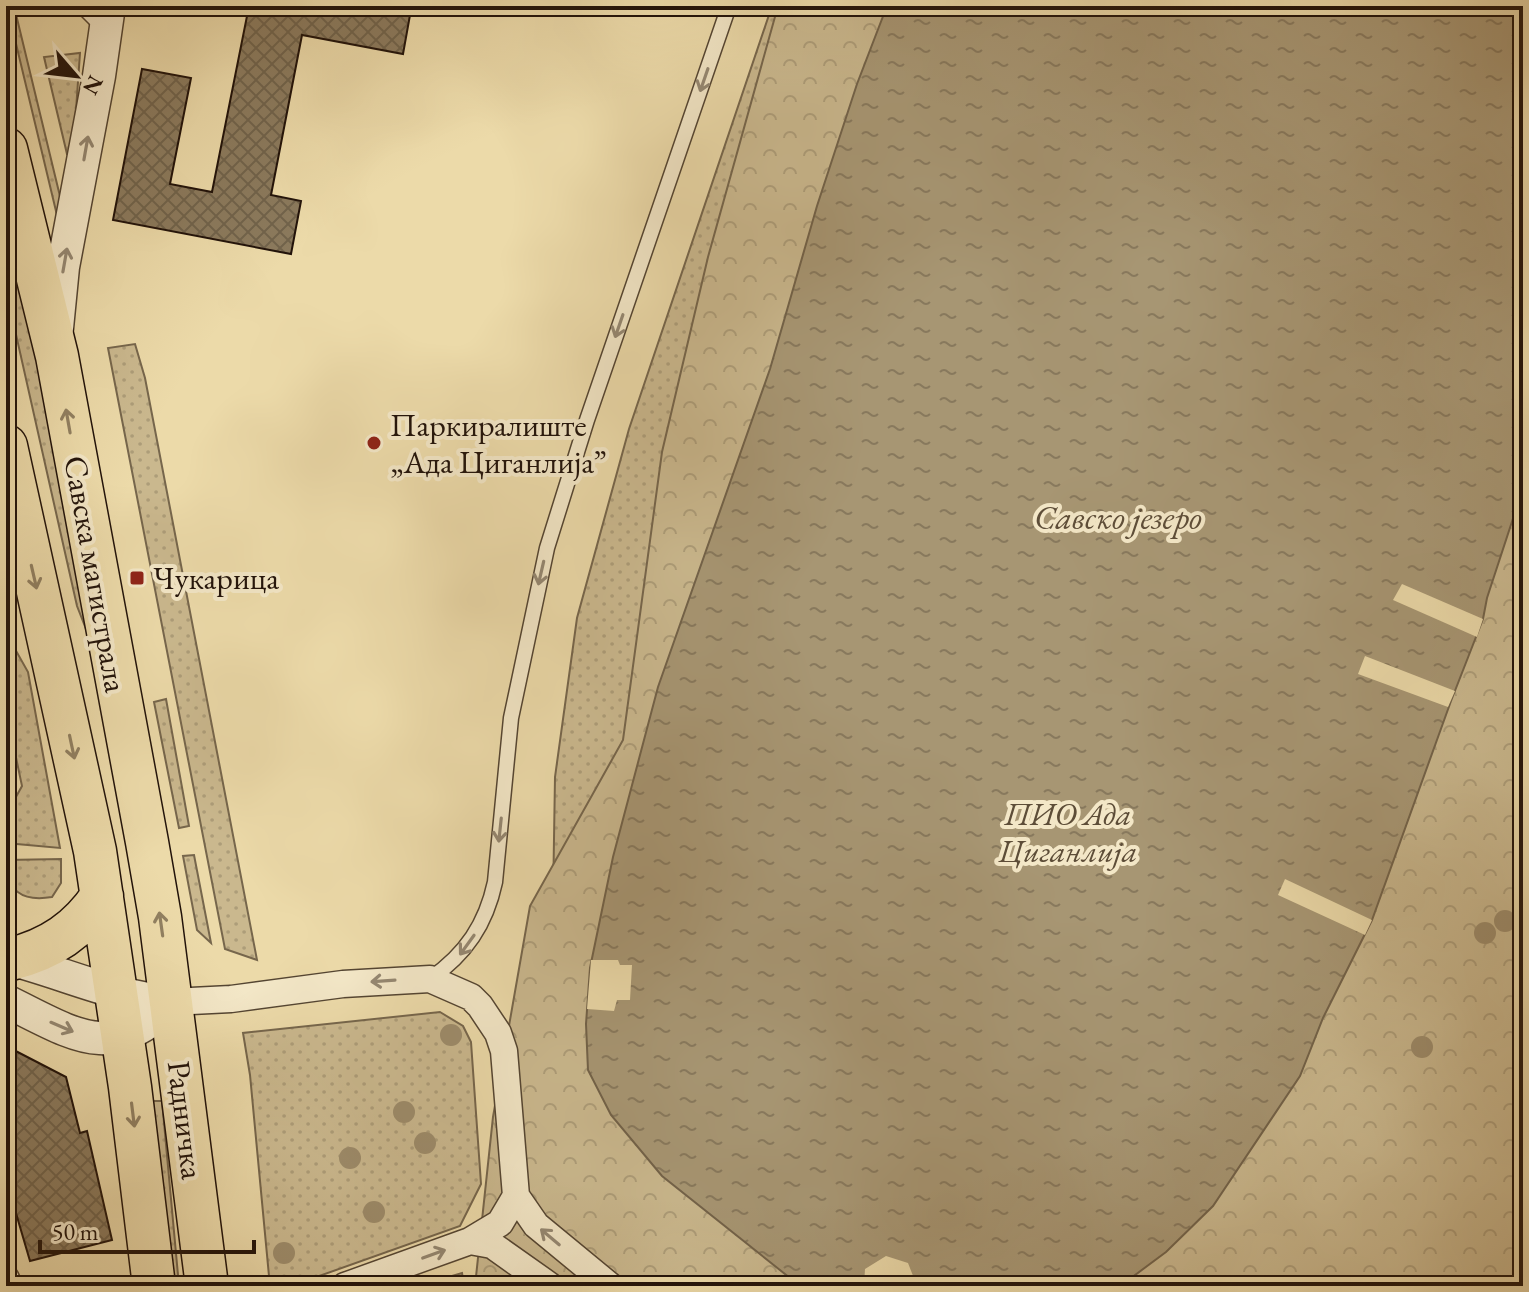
<svg xmlns="http://www.w3.org/2000/svg" width="1529" height="1292" font-family="'EB Garamond',serif">
	<style>
		.grass { fill: url(#grass-dots); stroke: #76664c; stroke-width: 2 }
		.forest { fill: url(#forest-crowns); stroke: #76664c; stroke-width: 2 }
		.water { fill: url(#water-ripples); stroke: #726249; stroke-width: 2 }
		.pier { fill: #ecdaa9 }
		.building { fill: url(#building-cross-hatch); stroke: #22130a; stroke-width: 2 }
		.lines { fill: none; stroke-linecap: round; stroke-linejoin: round }
		.service-casing { stroke: #544532; stroke-width: 17 }
		.minor-casing { stroke: #544532; stroke-width: 29 }
		.tertiary-casing { stroke: #544532; stroke-width: 35 }
		.primary-casing { stroke: #22130a; stroke-width: 45 }
		.service { stroke: #f3e7c7; stroke-width: 14 }
		.minor { stroke: #f3e7c7; stroke-width: 26 }
		.tertiary { stroke: #f3e7c7; stroke-width: 32 }
		.primary { stroke: #ecdaa9; stroke-width: 42 }
		.tree { fill: #9d8c6b }
		.oneway { stroke: #958872 }
		.oneway2 { stroke: #918061 }
		.poi-dot { fill: #8f2418; stroke: #f3e7c7; stroke-width: 3 }
		.labels { text-anchor: middle; dominant-baseline: central; stroke-width: 8; stroke-linejoin: round; paint-order: stroke }
		.poi-label { font-size: 32px; fill: #22130a; stroke: #f3e7c7; text-anchor: start }
		.street-label { font-size: 32px; fill: #22130a; stroke: #f3e7c7 }
		.park-label { font-size: 32px; font-style: italic; fill: #5d4d38; stroke: #f3e7c7 }
		.water-label { font-size: 34px; font-style: italic; fill: #5e4e39; stroke: #f3e7c7 }
	</style>
	<defs>
		<pattern id="grass-dots" width="8" height="8" patternUnits="userSpaceOnUse" patternTransform="scale(2)"><rect width="8" height="8" fill="#cab88e"/><path d="M2 2h.1M6 6h.1" fill="none" stroke="#ad9d79" stroke-width="1.8" stroke-linecap="round"/></pattern>
		<pattern id="forest-crowns" width="20" height="18" patternUnits="userSpaceOnUse" patternTransform="scale(2)"><rect width="20" height="18" fill="#cab88e"/><path d="M2 6a3 3 0 1 1 6 0M12 15a3 3 0 1 1 6 0" fill="none" stroke="#ad9d79"/></pattern>
		<pattern id="water-ripples" width="26" height="14" patternUnits="userSpaceOnUse" patternTransform="scale(2)"><rect width="26" height="14" fill="#a79673"/><path d="M2 4q2-2 4 0t4 0M15 11q2-2 4 0t4 0" fill="none" stroke="#88795d"/></pattern>
		<pattern id="building-cross-hatch" width="8" height="8" patternUnits="userSpaceOnUse" patternTransform="scale(2)"><rect width="8" height="8" fill="#8b7a5d"/><path d="M0 0l8 8M0 8l8-8" fill="none" stroke="#71634b"/></pattern>
	</defs>
	<rect width="100%" height="100%" fill="#ecdaa9"/>
	<filter id="stains"><feTurbulence type="fractalNoise" baseFrequency=".0025" numOctaves="4"/><feColorMatrix values="0 0 0 0 .2 0 0 0 0 .09 0 0 0 0 .02 0 0 0 .5 -.17"/></filter>
	<radialGradient id="worn" r=".72"><stop offset=".6" stop-color="#630" stop-opacity="0"/><stop offset="1" stop-color="#630" stop-opacity=".3"/></radialGradient>
	<path class="grass" d="M7,6H14L65,217L61,232Z
		M772,6H887L658,687L553,901L555,777L577,618L629,429Z
		M80,53L73,153L67,154L44,57Z
		M6,205L95,652L77,606L6,290Z
		M135,344L145,378L257,960L225,949L108,348Z
		M6,613L15,649L28,672L60,848L6,843L7,813L22,786L6,710Z
		M166,699L189,826L179,828L154,702Z
		M194,855L211,943L197,930L183,856Z
		M61,859V883L52,897C22,902 6,891 6,860Z
		M440,1012L463,1026L471,1042L481,1184L460,1226L291,1286H275L269,1276L250,1075L243,1033Z
		M153,1101H162L179,1286H172Z
		M462,1273L464,1286H418Z"/>
	<path class="forest" d="M778,6H1523V1286H475L493,1117L530,906L623,740L662,452L708,257Z"/>
	<path class="water" d="M887,6H1523V488L1487,598L1483,619L1451,701L1372,920L1323,1018L1300,1076L1213,1206L1166,1252L1127,1281L1115,1286H800L662,1176L611,1115L588,1070L586,1024L590,968L613,857L658,687L770,369L817,206L857,84Z"/>
	<path class="pier" d="M1402,584L1483,619L1477,637L1393,600Z
		M1365,656L1455,691L1448,707L1358,674Z
		M1285,879L1372,920L1365,935L1278,895Z
		M591,960H618L620,965H632L630,1000H617L614,1011L587,1009Z
		M886,1256L908,1263L917,1286H864L865,1269Z"/>
	<path class="building" d="M249,6H362L410,15L403,54L302,35L271,195L301,201L291,254L113,220L142,69L191,78L170,184L212,192Z
		M6,1046L66,1077L80,1133L87,1131L112,1240L30,1261L6,1179Z"/>
	<g class="lines">
		<g class="service-casing">
			<path id="service" d="M82,6L105,29
				M430,979C466,954 486,924 495,882L511,718L547,548L587,420L729,6"/>
		</g>
		<g class="minor-casing">
			<path id="minor" d="M171,1002L231,999L343,984L430,979L471,997L480,1006L498,1033L504,1051L516,1196L536,1225L610,1286
				M470,1241L492,1245L550,1286
				M6,1279L9,1286
				M345,1286L470,1241L500,1223L516,1196"/>
		</g>
		<g class="tertiary-casing">
			<path id="tertiary" d="M57,328L63,267L99,76L109,6
				M6,958C62,972 113,997 171,1002
				M6,1001C72,1033 112,1065 171,1002"/>
		</g>
		<g class="primary-casing">
			<path id="primary" d="M6,149L57,356L147,842L160,917L207,1286
				M6,446L95,851L130,1087L154,1286
				M11,959C51,949 79,930 102,896"/>
		</g>
		<use href="#service" class="service"/>
		<use href="#minor" class="minor"/>
		<use href="#tertiary" class="tertiary"/>
		<use href="#primary" class="primary"/>
	</g>
	<g class="tree">
		<circle cx="1505" cy="921" r="11"/>
		<circle cx="1485" cy="933" r="11"/>
		<circle cx="451" cy="1035" r="11"/>
		<circle cx="1422" cy="1047" r="11"/>
		<circle cx="404" cy="1112" r="11"/>
		<circle cx="425" cy="1143" r="11"/>
		<circle cx="350" cy="1158" r="11"/>
		<circle cx="374" cy="1212" r="11"/>
		<circle cx="284" cy="1253" r="11"/>
	</g>
	<defs><path id="oneway-shaft" d="M-6 0H5M1.5-3L5.5 0L1.5 3" fill="none" stroke-width="1.6" stroke-linecap="round" stroke-linejoin="round" transform="scale(2)"/></defs>
	<g class="oneway">
		<use href="#oneway-shaft" transform="translate(704 80) rotate(109)"/>
		<use href="#oneway-shaft" transform="translate(86 148) rotate(-80)"/>
		<use href="#oneway-shaft" transform="translate(65 260) rotate(-80)"/>
		<use href="#oneway-shaft" transform="translate(619 326) rotate(109)"/>
		<use href="#oneway-shaft" transform="translate(541 573) rotate(103)"/>
		<use href="#oneway-shaft" transform="translate(500 830) rotate(96)"/>
		<use href="#oneway-shaft" transform="translate(467 945) rotate(126)"/>
		<use href="#oneway-shaft" transform="translate(383 981) rotate(176)"/>
		<use href="#oneway-shaft" transform="translate(62 1027) rotate(23)"/>
		<use href="#oneway-shaft" transform="translate(550 1237) rotate(-140)"/>
		<use href="#oneway-shaft" transform="translate(434 1254) rotate(-20)"/>
	</g>
	<g class="oneway2">
		<use href="#oneway-shaft" transform="translate(68 421) rotate(-100)"/>
		<use href="#oneway-shaft" transform="translate(34 577) rotate(77)"/>
		<use href="#oneway-shaft" transform="translate(72 747) rotate(78)"/>
		<use href="#oneway-shaft" transform="translate(161 924) rotate(-98)"/>
		<use href="#oneway-shaft" transform="translate(133 1115) rotate(83)"/>
	</g>
	<g class="poi-dot">
		<circle cx="374" cy="443" r="8"/>
		<rect x="129" y="570" width="16" height="16" rx="4"/>
	</g>
	<g class="labels">
		<g class="poi-label">
			<text x="390" y="425">Паркиралиште<tspan x="390" dy="37">„Ада Циганлија”</tspan></text>
			<text x="153" y="578">Чукарица</text>
		</g>
		<g class="street-label">
			<text transform="translate(96 574) rotate(80)">Савска магистрала</text>
			<text transform="translate(186 1120) rotate(83)">Радничка</text>
		</g>
		<g class="park-label">
			<text x="1068" y="814">ПИО Ада<tspan x="1068" dy="37">Циганлија</tspan></text>
		</g>
		<g class="water-label">
			<text x="1118" y="517">Савско језеро</text>
		</g>
	</g>
	<rect width="1529" height="1292" fill="none" stroke="#ecdaa9" stroke-width="32"/>
	<rect x="8" y="8" width="1513" height="1276" fill="none" stroke="#22130a" stroke-width="4"/>
	<rect x="16" y="16" width="1497" height="1260" fill="none" stroke="#22130a" stroke-width="2"/>
	<g transform="translate(76 76) rotate(118)" stroke="#f3e7c7" stroke-width="6" paint-order="stroke">
	<path d="M0-6L14 30L0 20L-14 30Z" fill="#22130a"/>
	<text y="-12" font-size="22" font-weight="bold" text-anchor="middle" fill="#22130a">N</text>
	</g>
	<path d="M40 1240v12h214v-12" fill="none" stroke="#22130a" stroke-width="4"/>
	<text x="52" y="1240" font-size="24" fill="#22130a" stroke="#f3e7c7" stroke-width="6" paint-order="stroke">50 m</text>
	<rect width="100%" height="100%" filter="url(#stains)"/>
	<rect width="100%" height="100%" fill="url(#worn)"/>
</svg>
